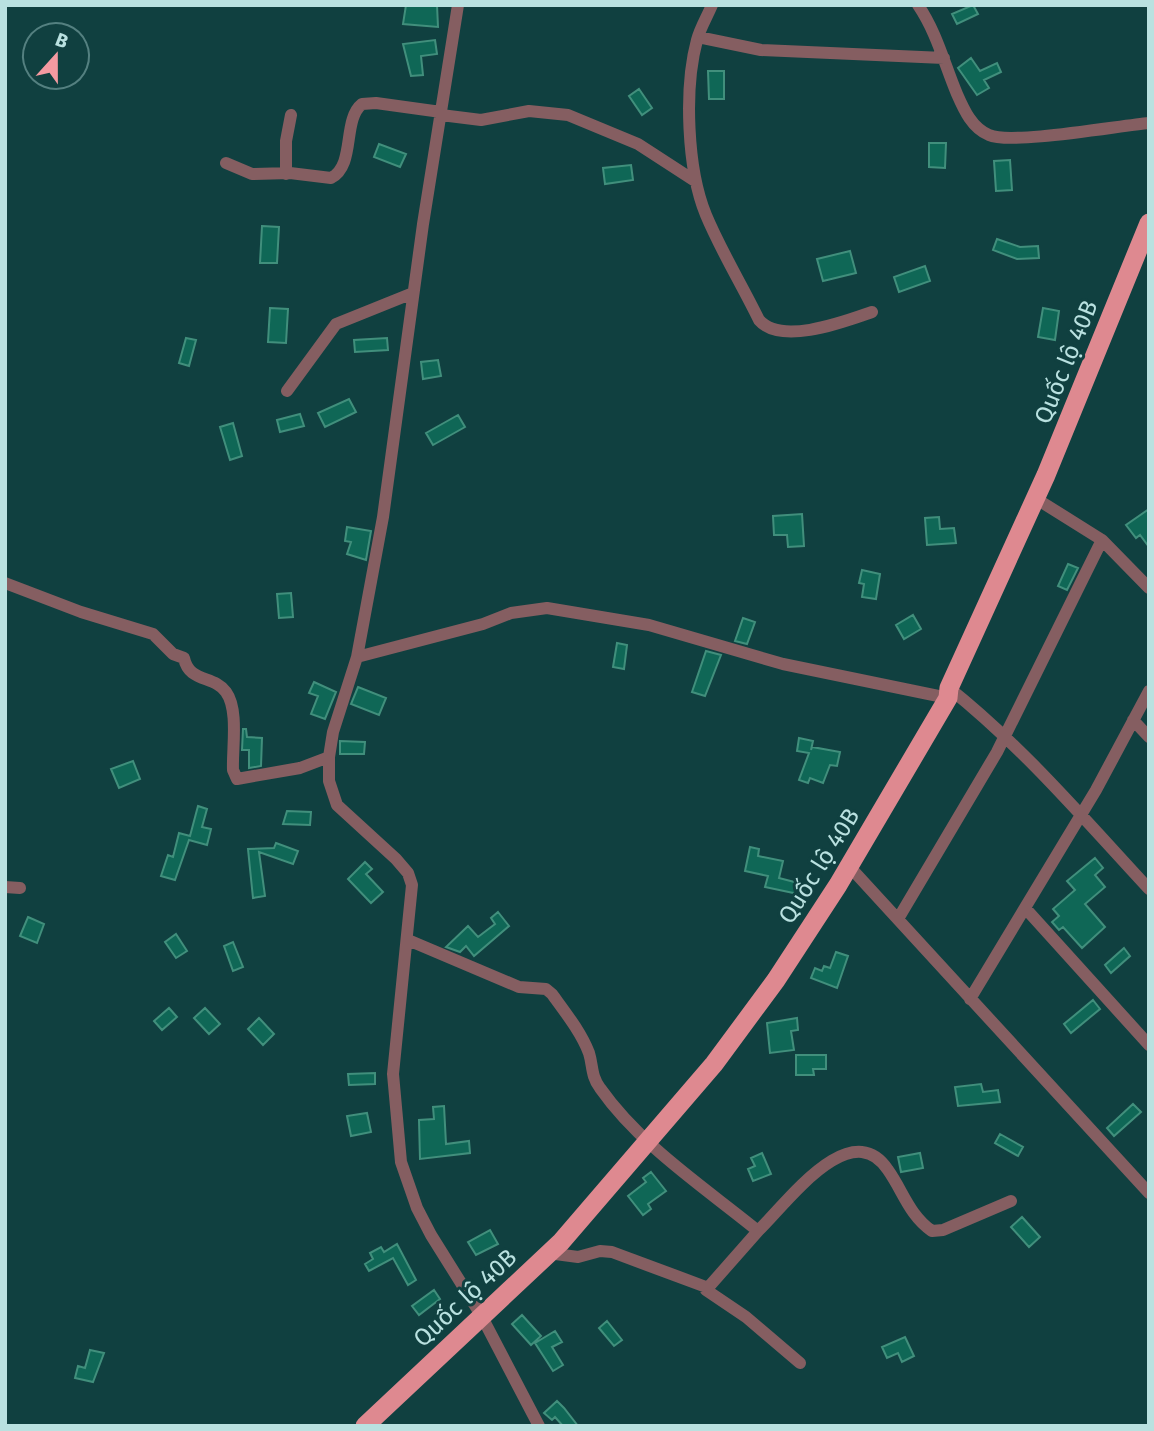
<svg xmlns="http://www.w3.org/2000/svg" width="1154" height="1431" font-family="'Fira Sans',sans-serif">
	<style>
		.building { fill: #0f6756; stroke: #418f7c; stroke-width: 2 }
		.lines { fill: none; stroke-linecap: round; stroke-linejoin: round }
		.minor { stroke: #855e61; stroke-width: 12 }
		.trunk { stroke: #de8990; stroke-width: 19 }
		.labels { text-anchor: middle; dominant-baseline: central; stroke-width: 6; stroke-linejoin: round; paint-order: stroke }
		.street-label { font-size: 24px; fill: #b9e1e0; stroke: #104040 }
	</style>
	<rect width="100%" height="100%" fill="#104040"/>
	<path class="building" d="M406,5H437L438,27L403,24Z
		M973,5L978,14L957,24L952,14Z
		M435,40L437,54L421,56L423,75L411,76L403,44Z
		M971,58L980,71L997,63L1001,72L984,80L989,88L977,95L958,68Z
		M708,71H724V99H709Z
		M639,89L652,108L642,115L629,96Z
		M929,143H946L945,168L929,167Z
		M379,144L406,154L400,167L374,157Z
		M1010,160L1012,190L996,191L994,161Z
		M631,165L633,180L605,184L603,168Z
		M262,226L279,227L277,263H260Z
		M997,239L1020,247L1038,246L1039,258L1017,259L993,250Z
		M850,251L856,273L823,281L817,259Z
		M925,266L930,281L899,292L894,277Z
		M270,308L288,309L286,343L268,342Z
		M1043,308L1059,311L1055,340L1038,337Z
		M186,338L196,340L189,366L179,363Z
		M387,338L388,350L355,352L354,340Z
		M438,360L441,376L423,379L421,362Z
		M349,399L356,412L325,427L318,413Z
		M300,414L304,426L280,432L277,420Z
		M458,415L465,427L433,445L426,433Z
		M233,423L242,456L230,460L220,427Z
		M1149,509V547L1140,535L1136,538L1126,525Z
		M802,514L804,546L788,547L787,535H774L773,516Z
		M939,517L940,529L954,528L956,543L927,545L925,518Z
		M347,527L371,531L366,560L347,554L351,542L345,541Z
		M1068,564L1078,568L1067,590L1058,586Z
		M862,570L880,574L876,599L862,597L864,584L859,583Z
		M291,593L293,617L279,618L277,594Z
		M913,615L921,629L904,639L896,625Z
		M743,618L755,622L747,644L735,641Z
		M617,643L627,645L624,669L613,667Z
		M706,651L721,655L705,696L692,692Z
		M314,682L336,692L325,719L311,714L318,696L309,693Z
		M358,687L386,698L379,715L351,704Z
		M243,729H246L247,737L262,738L261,766L249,768V750H242Z
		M799,738L813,741L811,750L812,747L840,752L837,766L830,765L823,783L810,778L808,783L799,780L809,753L797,751Z
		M340,741L365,742L364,754H340Z
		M133,761L140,779L119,788L111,769Z
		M198,806L207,809L202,827L211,829L207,845L189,840L175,880L161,876L168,855L173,857L179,833L190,836Z
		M287,811L311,812L310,825L283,824Z
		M276,843L298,851L293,864L259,852L265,896L253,898L248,849L274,848Z
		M750,847L759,849L758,856L783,861L779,878L806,885L803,895L765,887L768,876L745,871Z
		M1095,858L1103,868L1095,875L1105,887L1085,904L1105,927L1082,948L1063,927L1059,930L1052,922L1059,916L1053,909L1075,890L1067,881Z
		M365,862L372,869L366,874L383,892L371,903L348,879Z
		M498,912L509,926L474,956L466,946L460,952L446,947L468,926L478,937L495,924L491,918Z
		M28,917L44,924L37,943L20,936Z
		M176,934L187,951L176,958L165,942Z
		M233,942L243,967L233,971L224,946Z
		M1124,948L1130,956L1111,973L1105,965Z
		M836,952L848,956L837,988L811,978L815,968L822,971L824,966L830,968Z
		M1093,1000L1100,1009L1071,1033L1064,1024Z
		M169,1008L177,1017L162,1030L154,1021Z
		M205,1008L220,1024L209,1034L194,1018Z
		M259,1018L274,1034L263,1045L248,1029Z
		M797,1018L798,1030L791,1031L794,1050L770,1053L767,1023Z
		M796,1055H826V1069H813L814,1075H796Z
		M375,1073V1084L349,1085L348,1074Z
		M981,1084L983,1092L998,1090L1000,1102L958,1106L955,1087Z
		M1133,1104L1141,1112L1114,1136L1107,1128Z
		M444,1106L446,1144L469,1141L470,1153L420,1159L419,1120L434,1119L433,1107Z
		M367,1113L371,1132L351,1136L347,1116Z
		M1000,1134L1023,1147L1018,1156L995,1143Z
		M762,1153L771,1174L753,1181L748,1169L755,1166L751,1158Z
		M920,1153L923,1168L901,1172L898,1157Z
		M651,1172L666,1191L648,1204L651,1209L643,1215L628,1196L646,1182L643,1178Z
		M1022,1217L1040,1237L1029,1247L1011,1227Z
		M490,1230L498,1244L476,1255L468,1242Z
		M397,1244L416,1280L408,1285L393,1258L369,1271L365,1264L373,1259L370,1253L381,1247L384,1252Z
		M434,1290L440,1299L419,1315L412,1306Z
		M522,1315L541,1336L531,1345L512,1324Z
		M607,1321L622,1340L614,1346L599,1328Z
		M555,1331L562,1342L552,1347L563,1365L553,1371L535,1343Z
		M905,1337L914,1356L902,1362L898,1353L887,1358L882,1347Z
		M90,1350L104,1353L93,1382L75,1378L78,1366L85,1368Z
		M557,1401L564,1408L578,1426H563L555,1417L552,1420L544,1413Z"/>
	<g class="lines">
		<path class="minor" d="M458,5L423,224L383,517L357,657L333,732L329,757V781L337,805L396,859L408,873L412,885L393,1074L401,1162L417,1208L431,1235L481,1315L539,1426
			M712,5C707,17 700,28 697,40C684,88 687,169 706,215C721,251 742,285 759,320C781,346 846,321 872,312
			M918,5C937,33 944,63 957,94C964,110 972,128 989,135C1011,145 1117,126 1149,123
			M698,37L761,50L944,58
			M441,115L481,120L529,111L568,115L638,144L695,181
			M226,163L252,174L290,173L331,178C356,165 342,120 362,104L376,103L441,112
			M286,174V141L291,115
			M287,391L336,324L413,293
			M1035,498L1102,540L1149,588
			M5,583L81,612L153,634L173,654L184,658C189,683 214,675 226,692C239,710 232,749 233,770L237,779L300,768L329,757
			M357,657L483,624L511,613L547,608L649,625L783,664L948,698
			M949,688C1023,747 1085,820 1149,889
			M1133,720L1149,737
			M849,866L1149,1193
			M5,887L20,888
			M1026,909L1149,1045
			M898,919L997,752L1102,540
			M408,940L519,987L546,989L552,994C565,1012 581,1032 589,1053C593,1066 591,1076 600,1088C640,1145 704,1187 758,1231L706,1290L746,1317L800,1363
			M970,999L1096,790L1149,691
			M758,1231C787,1203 851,1114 888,1170C903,1191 909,1215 932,1231L943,1230L1011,1201
			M548,1253L578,1257L600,1251L612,1252L706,1287"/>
		<path class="trunk" d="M365,1426L561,1242L714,1064L776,980L838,885L948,698L949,688L1046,475L1149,223"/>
	</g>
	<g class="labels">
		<g class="street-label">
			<text transform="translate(1066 362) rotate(-68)">Quốc lộ 40B</text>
			<text transform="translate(819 866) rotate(-58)">Quốc lộ 40B</text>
			<text transform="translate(465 1298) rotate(-43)">Quốc lộ 40B</text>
		</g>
	</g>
	<rect width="1154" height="1431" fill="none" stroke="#b9e1e0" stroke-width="14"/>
	<g transform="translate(56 56) rotate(21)"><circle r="33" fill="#104040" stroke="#548080" stroke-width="2"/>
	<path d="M0-5L12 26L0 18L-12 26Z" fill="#f49aa1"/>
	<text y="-10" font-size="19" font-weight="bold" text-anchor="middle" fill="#b9e1e0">B</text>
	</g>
</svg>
